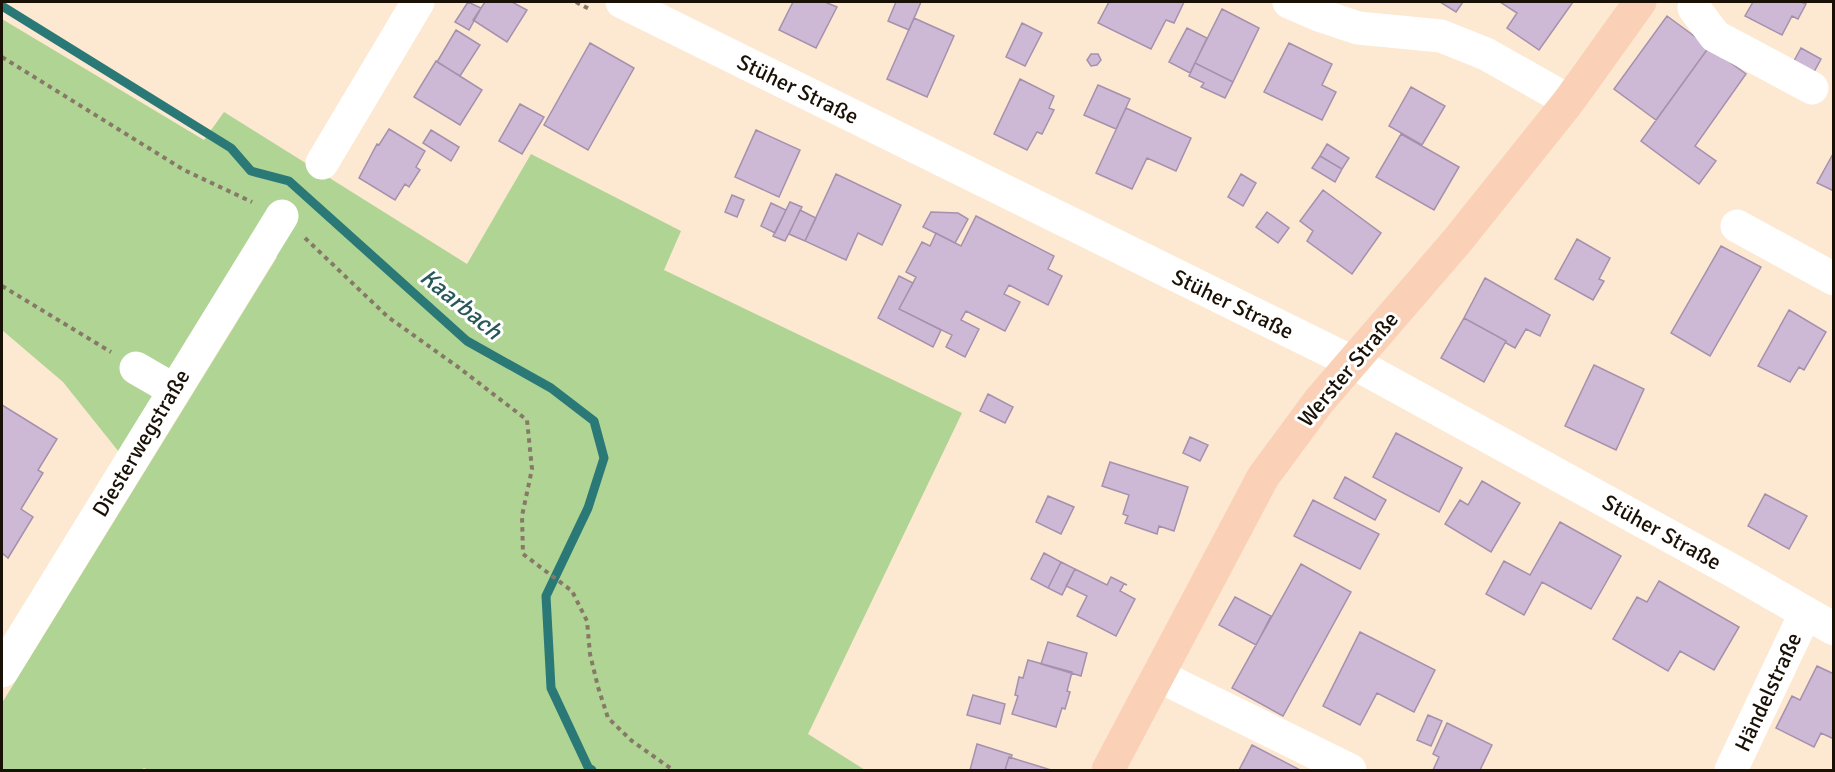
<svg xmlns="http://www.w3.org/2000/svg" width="1835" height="772" font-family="Signika,sans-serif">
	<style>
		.green { fill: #b0d494 }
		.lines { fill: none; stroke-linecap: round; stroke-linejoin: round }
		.stream { stroke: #2a7977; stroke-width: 9 }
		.building { fill: #cdb8d5; stroke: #a591ad; stroke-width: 1.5 }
		.path { stroke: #877968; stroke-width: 4; stroke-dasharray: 4.5 4.5; stroke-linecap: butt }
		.minor { stroke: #fff; stroke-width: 33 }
		.major { stroke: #fad1b6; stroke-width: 33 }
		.labels { text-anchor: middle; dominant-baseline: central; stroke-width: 6; stroke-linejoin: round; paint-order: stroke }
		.street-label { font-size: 22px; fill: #191006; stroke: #fff }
		.water-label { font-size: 24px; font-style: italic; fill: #285858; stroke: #fff }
	</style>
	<rect width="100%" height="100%" fill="#fde8d1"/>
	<path class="green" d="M2,19L204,140L224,112L467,264L531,154L681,231L664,270L962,413L808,734L865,770H148L144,768L141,770H2V703L277,257L251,240L123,457L63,382L2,330Z"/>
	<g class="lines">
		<path class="stream" d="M2,6L231,148L251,171L289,181L467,341L551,388L594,421L604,458L588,508L546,596L551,688L588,767L592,770"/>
	</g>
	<path class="building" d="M468,2L481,8L469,30L455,22Z
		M485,2H512L527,10L507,42L473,20Z
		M793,2H825L837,7L816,48L779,30Z
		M896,2H921L909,30L888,21Z
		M1109,2H1184L1174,23L1166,20L1151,49L1098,23Z
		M1440,2H1463L1456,12Z
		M1500,2H1573L1539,50L1507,28L1517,13Z
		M1753,2H1801L1806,4L1798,19L1792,16L1782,35L1745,16Z
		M1222,9L1259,28L1233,82L1195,63Z
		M1667,16L1709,47L1656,120L1614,89Z
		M914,18L954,36L927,97L887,79Z
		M1022,23L1042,33L1025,66L1006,57Z
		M1187,28L1207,38L1190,73L1169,62Z
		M456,30L480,45L460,76L437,62Z
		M590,43L634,68L588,150L544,125Z
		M1289,43L1332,64L1322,85L1336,92L1322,120L1264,92Z
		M1709,47L1746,74L1695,146L1716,161L1699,184L1641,141Z
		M1801,48L1821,59L1809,81L1789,70Z
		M1091,54H1098L1101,60L1097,65L1091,66L1087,60Z
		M436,61L482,90L460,125L414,97Z
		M1195,63L1233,82L1225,98L1201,87L1204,83L1189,76Z
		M1020,79L1054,96L1049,108L1054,110L1042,134L1037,132L1027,150L994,134Z
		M1098,85L1130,99L1116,129L1084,115Z
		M1411,87L1445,106L1422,145L1389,126Z
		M520,104L544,117L522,154L499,141Z
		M1126,108L1191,138L1176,171L1147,158L1132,189L1096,173Z
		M389,129L425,151L416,167L420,170L409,187L405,184L395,200L359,178L377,144L379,145Z
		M431,130L459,147L451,161L423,143Z
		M756,130L800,150L779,197L735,177Z
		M1401,134L1459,167L1434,210L1376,177Z
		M1327,144L1349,158L1342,169L1320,156Z
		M1834,152V191L1817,183Z
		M1320,156L1342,169L1335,182L1312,168Z
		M836,174L901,205L882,245L858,233L846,260L805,241Z
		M1241,174L1256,183L1243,206L1228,197Z
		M1323,190L1381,233L1352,274L1307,241L1313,231L1300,221Z
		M732,195L744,200L737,217L725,212Z
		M790,202L802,207L785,241L773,236Z
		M771,203L786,210L775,233L761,226Z
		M800,210L816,218L805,241L789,234Z
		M931,212L958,213L968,219L955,243L923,227Z
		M1267,212L1289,228L1278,243L1256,227Z
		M976,216L1054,256L1048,269L1062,276L1048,305L1009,285L1004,294L1020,302L1005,331L966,311L961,320L979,329L965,357L946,347L952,335L899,309L916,277L906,272L922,242L930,246L936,233L961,246Z
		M1577,239L1610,258L1599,279L1604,281L1593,300L1555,279Z
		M1721,246L1761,267L1710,356L1671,333Z
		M899,276L913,283L899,309L941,330L933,347L878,318Z
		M1485,278L1550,315L1540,336L1526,329L1515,348L1506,343V341L1464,318Z
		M1789,310L1826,332L1804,370L1799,367L1790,382L1758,366Z
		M1464,318L1506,341L1484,382L1441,358Z
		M1594,365L1644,389L1616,450L1565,426Z
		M988,394L1013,407L1005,423L980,411Z
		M2,405L57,439L38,470L43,473L21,509L33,517L8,558L2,553Z
		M1396,433L1462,468L1439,512L1373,477Z
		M1190,437L1208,445L1200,461L1183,453Z
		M1110,462L1188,487L1174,531L1159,526L1157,534L1125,523L1128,516L1123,514L1129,495L1102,486Z
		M1345,477L1386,500L1375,520L1334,498Z
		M1482,481L1520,503L1491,552L1445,524L1460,500L1468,505Z
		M1765,494L1807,516L1789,549L1748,526Z
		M1048,496L1074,507L1061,534L1036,522Z
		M1313,500L1379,534L1360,569L1294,536Z
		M1560,522L1621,556L1591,609L1542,582L1524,615L1486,594L1504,561L1530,575Z
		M1044,553L1061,562L1048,588L1031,579Z
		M1061,562L1075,569L1062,595L1048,588Z
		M1301,564L1351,592L1283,716L1232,688Z
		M1075,569L1107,585L1111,577L1127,585L1124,584L1120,591L1135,599L1116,636L1077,616L1087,596L1066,586Z
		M1659,581L1739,627L1714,670L1680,651L1668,671L1613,639L1637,597L1647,602Z
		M1235,597L1271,616L1256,645L1219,625Z
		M1360,632L1435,670L1414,712L1377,693L1360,725L1323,706Z
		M1048,642L1087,653L1081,676L1041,664Z
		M1028,660L1072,672L1067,691L1070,692L1065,709L1062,708L1056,727L1012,714L1018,696L1015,695L1019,677L1023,678Z
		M1817,666L1834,674V739L1821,733L1814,747L1776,728L1792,696L1800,700Z
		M973,695L1005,704L1000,724L967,715Z
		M1428,715L1442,721L1431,746L1417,740Z
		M1447,723L1492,745L1480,770H1433L1439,757L1433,754Z
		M977,744L1012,755L1011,758L1009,757L1005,770H970Z
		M1252,745L1300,770H1239Z
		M1009,757L1051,770H1005Z"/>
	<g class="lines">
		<path class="path" d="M576,2L591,10
			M2,57L184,170L252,202
			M305,238L388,317L458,367L527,420L532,469L522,516L523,554L572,591L587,621L590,654L598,687L608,718L632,741L673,770
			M2,286L111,352"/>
		<path class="minor" d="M622,2L1352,362L1735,572L1834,629
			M1289,2L1319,15L1358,28L1441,36L1486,54L1569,101
			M1694,8L1715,36L1812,88
			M322,163L418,2
			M1737,226L1834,279
			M136,368L174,390
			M2,671L282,216
			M1159,676L1350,770
			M1731,770L1805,614"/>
		<path class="major" d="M1108,770L1263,477L1319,401L1457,241L1569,101L1640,2"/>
	</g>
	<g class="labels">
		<g class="street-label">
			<text transform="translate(798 89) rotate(26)">Stüher Straße</text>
			<text transform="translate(1233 304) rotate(26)">Stüher Straße</text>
			<text transform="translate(1348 369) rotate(-50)">Werster Straße</text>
			<text transform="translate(141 443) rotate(-59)">Diesterwegstraße</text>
			<text transform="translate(1662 532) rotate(29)">Stüher Straße</text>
			<text transform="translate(1768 692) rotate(-65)">Händelstraße</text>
		</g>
		<g class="water-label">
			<text transform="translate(461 304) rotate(39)">Kaarbach</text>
		</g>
	</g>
	<rect width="1835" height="772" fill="none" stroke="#191006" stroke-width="6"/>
</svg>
